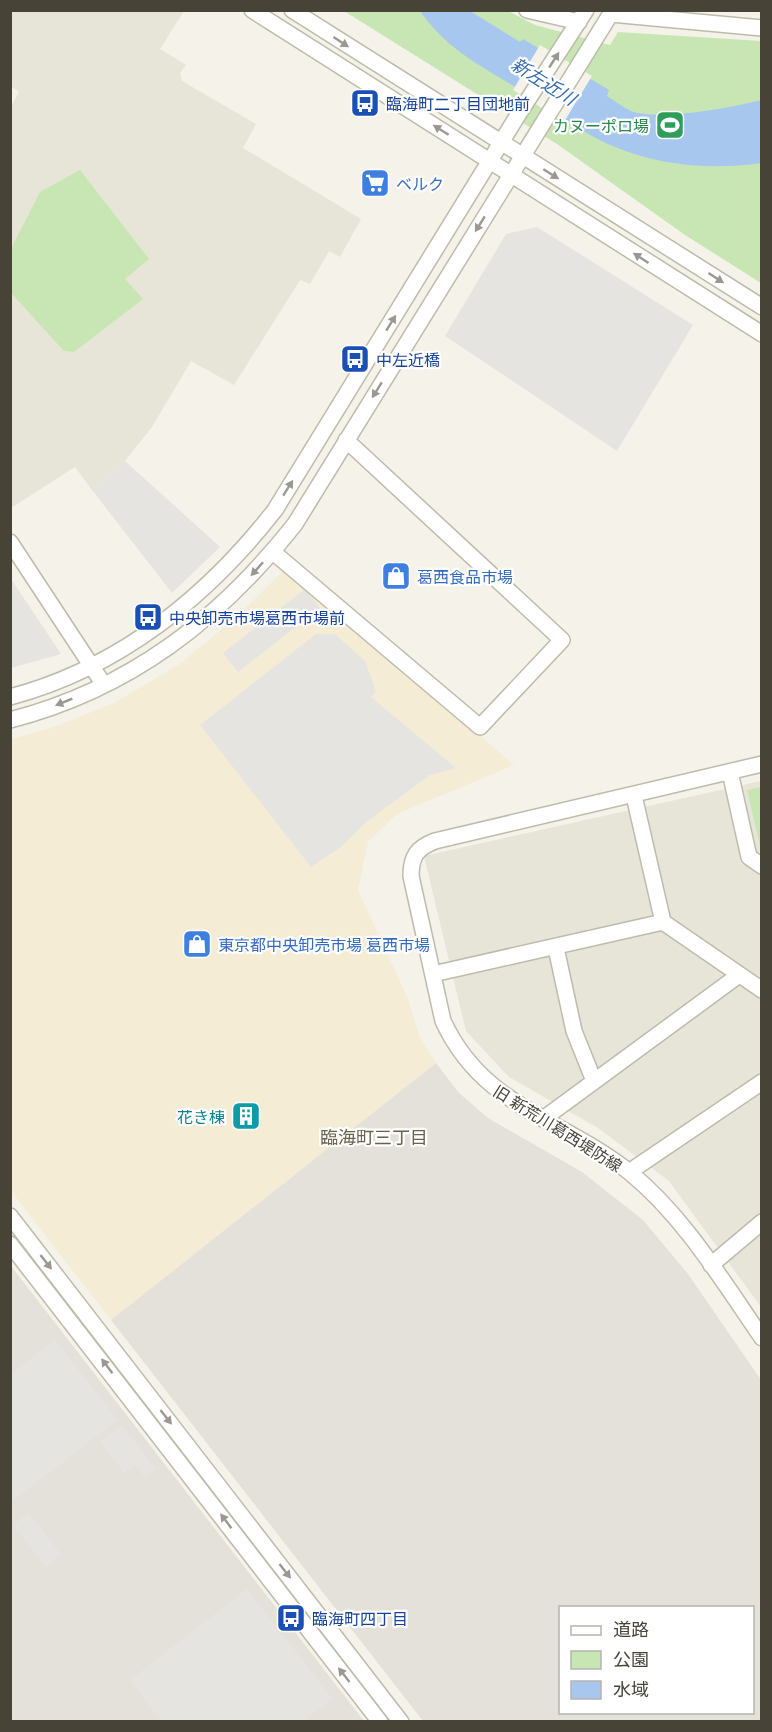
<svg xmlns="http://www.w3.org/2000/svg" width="772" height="1732" font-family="Lato,'Noto Sans JP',sans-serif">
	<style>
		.residential { fill: #e7e5d7 }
		.commercial { fill: #f5ecd5 }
		.industrial { fill: #e3e1da; fill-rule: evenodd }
		.green { fill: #c8e6b3 }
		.parking { fill: #e5e4e0 }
		.water { fill: #a7c7ee }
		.pier { fill: #f4f2e9 }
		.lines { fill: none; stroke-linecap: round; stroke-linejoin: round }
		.minor-casing { stroke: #bfbbab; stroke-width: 18 }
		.minor { stroke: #fff; stroke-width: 15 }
		.oneway { fill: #9a9891 }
		.labels { text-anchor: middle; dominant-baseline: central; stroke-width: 4.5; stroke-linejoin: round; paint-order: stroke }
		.transit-label { font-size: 16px; fill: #164399; stroke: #fff; text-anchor: start }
		.leisure-label { font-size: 16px; fill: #27864d; stroke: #fff; text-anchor: end }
		.shop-label { font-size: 16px; fill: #366cbe; stroke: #fff; text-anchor: start }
		.culture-label { font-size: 16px; fill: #0d838f; stroke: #fff; text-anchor: end }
		.street-label { font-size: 16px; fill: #474337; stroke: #fff }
		.water-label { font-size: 18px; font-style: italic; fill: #3469b0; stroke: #fff }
		.neighbourhood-label { font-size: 18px; fill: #6a634f; stroke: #fff }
	</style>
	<rect width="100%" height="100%" fill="#f4f2e9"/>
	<path class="residential" d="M11,11H184L160,49L186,65L180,73L182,81L256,124L243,148L361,219L340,257L329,251L310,284L300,280L234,385L191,361L152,427L125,461L92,490L75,467L11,508L10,109L19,92L11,86Z
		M761,781V1307L669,1181L598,1128L509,1077L466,1031L424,856Z"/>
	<path class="commercial" d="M285,569L514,765L397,814L368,842L358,890L408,999L420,1038L436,1063L111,1320L11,1191V739L54,727L114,703L178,665L231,622Z"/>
	<path class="industrial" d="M436,1063L459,1093L488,1118L582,1172L643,1220L688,1274L761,1380V1721H423L111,1320ZM560,1608H752V1712H560Z
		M11,1266L364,1721H11Z"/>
	<path class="green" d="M344,11H508L535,25L610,45L618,32L761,41V283L685,235L557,144Z
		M80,170L149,259L125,279L143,299L74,352L64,351L11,293V249L40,192Z
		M761,787H762L761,850L747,790Z"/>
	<path class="parking" d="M537,227L693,325L617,451L445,336L506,234Z
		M125,461L220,547L172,593L92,490Z
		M11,579L61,654L11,668Z
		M305,589L320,608L238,672L223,653Z
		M316,634H335L365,661L376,691L371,697L456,768L430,775L365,823L342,846L311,867L200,725Z
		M55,1340L118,1420L11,1502V1374Z
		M122,1425L156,1469L145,1477L135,1465L124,1473L100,1442Z
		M29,1513L61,1554L46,1567L13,1525Z
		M247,1589L333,1699L304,1721H161L130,1680Z"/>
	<path class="water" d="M420,11H470L520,42L523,39L609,90L607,96C614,100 622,107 631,111C659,121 731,108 761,100V163C702,172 637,163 585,132C561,118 539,102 515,87C476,63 447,49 420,11Z"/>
	<path class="pier" d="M540,45L592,76L564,122L513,90Z"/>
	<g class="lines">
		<g class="minor-casing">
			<path id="minor" d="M252,10L762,334
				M292,10L762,307
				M527,10L579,22
				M611,14L762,28
				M10,542L104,685
				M273,552L480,727L562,640L346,440
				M10,697C119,668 207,597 275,510L518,115L586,10
				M10,720C130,689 219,620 295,524L613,10
				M762,764L435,841C417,848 411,856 411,876L443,1021C483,1107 559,1117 628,1171C683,1215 722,1280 762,1338
				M730,772L749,857L762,866
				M634,796L663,922L762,990
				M556,948L574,1031L594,1081
				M433,974L663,922
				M543,1119L739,975
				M629,1172L762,1082
				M10,1216L401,1722
				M10,1244L380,1722
				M711,1265L762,1222"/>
		</g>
		<use href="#minor" class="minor"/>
	</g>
	<defs><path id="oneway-solid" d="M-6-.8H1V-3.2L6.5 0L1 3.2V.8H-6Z" transform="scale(1.5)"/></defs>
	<g class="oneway">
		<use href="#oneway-solid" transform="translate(341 42) rotate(33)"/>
		<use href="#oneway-solid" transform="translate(554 60) rotate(-57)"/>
		<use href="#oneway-solid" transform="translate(441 130) rotate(-148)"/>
		<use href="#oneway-solid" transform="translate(551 174) rotate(32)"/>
		<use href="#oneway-solid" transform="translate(480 224) rotate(122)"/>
		<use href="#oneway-solid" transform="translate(641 258) rotate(-147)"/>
		<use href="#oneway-solid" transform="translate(716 278) rotate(33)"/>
		<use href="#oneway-solid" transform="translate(391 323) rotate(-58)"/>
		<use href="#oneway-solid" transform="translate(377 390) rotate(122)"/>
		<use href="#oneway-solid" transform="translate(288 488) rotate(-58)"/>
		<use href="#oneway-solid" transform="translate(257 569) rotate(132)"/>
		<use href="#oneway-solid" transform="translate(64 702) rotate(158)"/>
		<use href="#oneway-solid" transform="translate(46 1262) rotate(52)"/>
		<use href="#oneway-solid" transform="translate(107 1366) rotate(-127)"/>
		<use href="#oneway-solid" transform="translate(166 1417) rotate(52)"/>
		<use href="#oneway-solid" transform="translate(226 1521) rotate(-127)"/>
		<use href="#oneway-solid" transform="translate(285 1571) rotate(52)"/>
		<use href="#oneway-solid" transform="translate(344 1675) rotate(-128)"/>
	</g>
	<defs>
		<g id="bus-square" transform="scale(1.5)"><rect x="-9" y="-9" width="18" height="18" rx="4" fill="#1a4fb4" stroke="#fff"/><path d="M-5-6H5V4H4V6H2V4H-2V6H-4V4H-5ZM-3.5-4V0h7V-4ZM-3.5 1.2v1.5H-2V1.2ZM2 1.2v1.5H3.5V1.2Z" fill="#fff"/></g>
		<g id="stadium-square" transform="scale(1.5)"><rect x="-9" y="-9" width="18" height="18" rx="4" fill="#2e9e5b" stroke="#fff"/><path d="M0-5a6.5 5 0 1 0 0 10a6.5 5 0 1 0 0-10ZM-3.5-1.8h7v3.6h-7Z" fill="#fff"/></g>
		<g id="supermarket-square" transform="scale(1.5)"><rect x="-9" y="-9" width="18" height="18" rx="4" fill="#3f7fe0" stroke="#fff"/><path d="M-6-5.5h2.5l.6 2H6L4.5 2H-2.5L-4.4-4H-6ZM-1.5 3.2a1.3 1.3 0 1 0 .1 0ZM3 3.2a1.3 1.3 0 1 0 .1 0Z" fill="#fff"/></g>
		<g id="shop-square" transform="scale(1.5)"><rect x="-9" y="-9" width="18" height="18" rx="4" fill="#3f7fe0" stroke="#fff"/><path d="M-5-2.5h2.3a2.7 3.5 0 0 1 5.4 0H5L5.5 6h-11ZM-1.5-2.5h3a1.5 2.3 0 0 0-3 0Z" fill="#fff"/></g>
		<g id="building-square" transform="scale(1.5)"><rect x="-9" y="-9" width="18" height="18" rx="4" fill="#0f9aa8" stroke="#fff"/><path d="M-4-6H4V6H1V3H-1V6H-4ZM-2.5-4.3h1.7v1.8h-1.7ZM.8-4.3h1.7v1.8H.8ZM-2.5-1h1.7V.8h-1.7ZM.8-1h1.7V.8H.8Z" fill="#fff"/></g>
	</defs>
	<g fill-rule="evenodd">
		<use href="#bus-square" x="365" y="103"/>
		<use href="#stadium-square" x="670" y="125"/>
		<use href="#supermarket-square" x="375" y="183"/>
		<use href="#bus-square" x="355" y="359"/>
		<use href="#shop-square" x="396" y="576"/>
		<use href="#bus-square" x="148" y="617"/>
		<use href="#shop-square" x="197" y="944"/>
		<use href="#building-square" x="246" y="1116"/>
		<use href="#bus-square" x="291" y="1618"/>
	</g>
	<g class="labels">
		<g class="transit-label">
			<text x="386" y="103">臨海町二丁目団地前</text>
			<text x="376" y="359">中左近橋</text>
			<text x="169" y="617">中央卸売市場葛西市場前</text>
			<text x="312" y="1618">臨海町四丁目</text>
		</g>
		<g class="leisure-label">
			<text x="649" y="125">カヌーポロ場</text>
		</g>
		<g class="shop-label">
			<text x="396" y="183">ベルク</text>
			<text x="417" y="576">葛西食品市場</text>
			<text x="218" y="944">東京都中央卸売市場 葛西市場</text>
		</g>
		<g class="culture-label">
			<text x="225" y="1116">花き棟</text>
		</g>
		<g class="street-label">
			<text transform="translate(558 1128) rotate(32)">旧 新荒川葛西堤防線</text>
		</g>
		<g class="water-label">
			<text transform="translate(544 81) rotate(32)">新左近川</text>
		</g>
		<g class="neighbourhood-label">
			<text x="374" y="1137">臨海町三丁目</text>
		</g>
	</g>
	<rect width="772" height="1732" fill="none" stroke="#474337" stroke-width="24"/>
	<rect x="559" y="1606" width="195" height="108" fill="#ffffff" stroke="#b5b4af" stroke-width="1.5"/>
	<rect x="571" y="1626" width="30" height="9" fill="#ffffff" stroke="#b5b4af" stroke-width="1.5"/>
	<text x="613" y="1636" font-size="18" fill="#474337">道路</text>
	<rect x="571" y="1651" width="30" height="18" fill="#c8e6b3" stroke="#b5b4af" stroke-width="1.5"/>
	<text x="613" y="1666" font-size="18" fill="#474337">公園</text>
	<rect x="571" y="1681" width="30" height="18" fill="#a7c7ee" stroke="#b5b4af" stroke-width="1.5"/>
	<text x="613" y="1696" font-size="18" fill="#474337">水域</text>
</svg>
